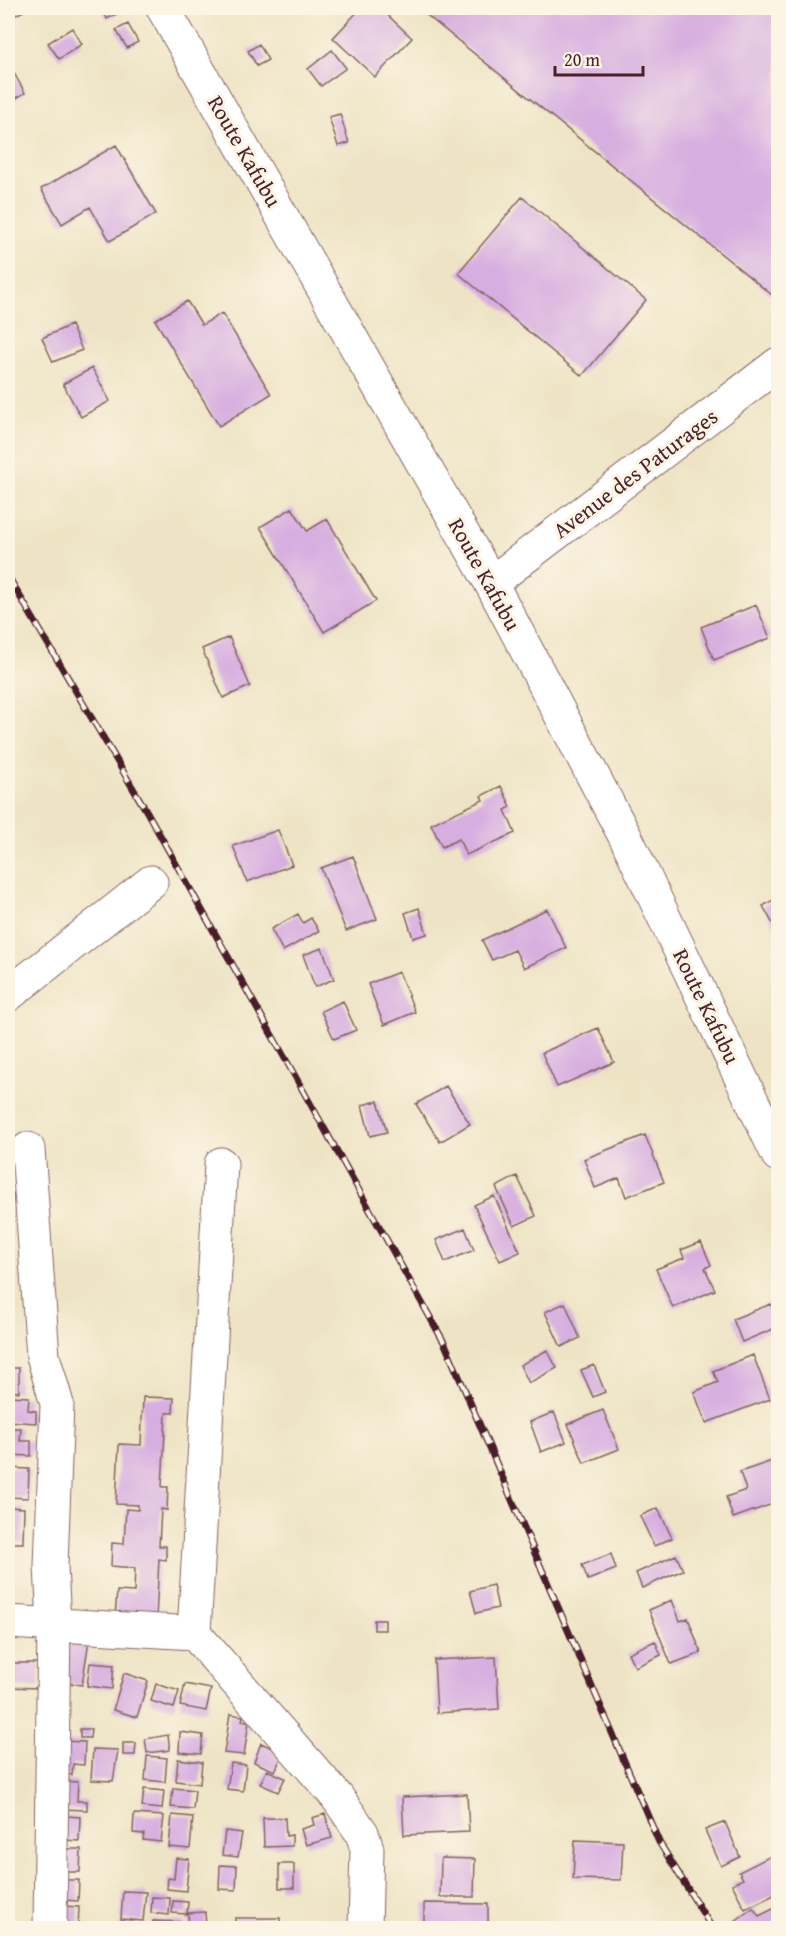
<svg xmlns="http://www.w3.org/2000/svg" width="786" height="1936" font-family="'Gentium Book Plus',serif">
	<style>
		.building { fill: #d7aee0 }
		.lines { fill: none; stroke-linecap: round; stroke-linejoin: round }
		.minor-casing { stroke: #836461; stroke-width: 35 }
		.major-casing { stroke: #836461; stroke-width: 35 }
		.minor { stroke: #fff; stroke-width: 33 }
		.major { stroke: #fff; stroke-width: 33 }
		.rail-casing { stroke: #4a1f2b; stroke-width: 7 }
		.rail { stroke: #fcf5e5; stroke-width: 4.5; stroke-dasharray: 14; stroke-linecap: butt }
		.labels { text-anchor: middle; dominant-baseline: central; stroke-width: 6; stroke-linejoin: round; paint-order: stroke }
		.street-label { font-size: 22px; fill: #4a1f2b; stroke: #fcf5e5 }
	</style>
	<rect width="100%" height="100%" fill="#fcf5e5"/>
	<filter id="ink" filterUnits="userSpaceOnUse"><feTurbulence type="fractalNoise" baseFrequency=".0167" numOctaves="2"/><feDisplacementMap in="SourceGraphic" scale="12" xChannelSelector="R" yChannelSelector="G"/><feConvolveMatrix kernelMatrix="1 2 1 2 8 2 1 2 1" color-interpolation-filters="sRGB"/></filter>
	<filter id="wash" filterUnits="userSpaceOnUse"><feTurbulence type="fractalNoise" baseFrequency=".008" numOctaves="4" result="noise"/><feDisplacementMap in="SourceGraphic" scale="24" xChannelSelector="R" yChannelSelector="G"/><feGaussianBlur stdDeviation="1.35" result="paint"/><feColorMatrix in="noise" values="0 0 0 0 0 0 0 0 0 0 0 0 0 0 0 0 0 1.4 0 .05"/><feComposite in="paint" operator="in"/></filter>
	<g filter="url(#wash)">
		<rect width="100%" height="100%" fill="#eee4c5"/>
		<g id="blocks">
			<path class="building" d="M8,8H29L8,19Z
				M102,8H117L120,12L107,19Z
				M361,8H380L412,38L375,77L333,38Z
				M418,8H778V289L772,295Z
				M128,24L138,42L127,48L116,30Z
				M72,28L82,44L59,59L48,43Z
				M259,44L268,60L257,66L248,51Z
				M332,50L346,68L321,86L308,69Z
				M14,73L25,93L8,103V77Z
				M340,114L349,143L338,146L329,117Z
				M116,145L156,214L110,241L90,207L62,224L41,189Z
				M522,197L646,300L582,376L458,273Z
				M187,301L202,325L222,313L271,394L219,426L155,320Z
				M71,325L82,350L53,362L42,338Z
				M92,368L110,401L81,417L63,384Z
				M778,507V520L773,510Z
				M292,508L307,531L327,519L376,601L324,632L260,527Z
				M756,605L770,638L714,660L701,627Z
				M229,637L250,686L223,698L202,649Z
				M501,786L511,807L505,810L515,833L466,855L459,839L442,847L431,824L483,800L481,796Z
				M278,830L292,865L247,882L233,846Z
				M353,856L377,919L346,931L321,868Z
				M778,897V933L763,906Z
				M419,908L427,934L413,938L405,913Z
				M547,909L566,948L524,968L515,950L492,960L482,940Z
				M298,914L303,923L311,918L319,931L283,951L271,929Z
				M322,948L334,979L315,987L303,955Z
				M399,972L415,1012L384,1025L368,984Z
				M343,1001L356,1030L334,1039L321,1011Z
				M598,1028L614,1062L557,1087L542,1053Z
				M446,1086L470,1124L440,1142L416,1104Z
				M378,1101L387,1132L370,1136L362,1105Z
				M645,1135L664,1182L626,1197L619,1178L595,1188L584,1159Z
				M517,1176L536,1216L514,1226L496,1187Z
				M8,1193H13L9,1302H8Z
				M494,1196L520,1252L500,1261L474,1205Z
				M465,1228L474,1250L445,1262L436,1240Z
				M701,1242L711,1265L705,1268L715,1290L673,1308L656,1269L684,1258L681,1250Z
				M565,1303L580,1338L561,1347L545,1312Z
				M771,1304L778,1327L742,1342L733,1319Z
				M547,1350L557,1368L529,1383L520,1365Z
				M753,1355L770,1399L706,1423L694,1392L718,1382L713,1371Z
				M594,1365L605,1392L593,1397L581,1370Z
				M8,1368H19V1392L8,1391Z
				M8,1396L29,1397L28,1410L36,1411V1423L8,1421Z
				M143,1397L174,1398L173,1413H166L162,1487H168L167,1510L161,1509L159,1546H166V1560L159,1559L156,1620L115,1618L117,1591L134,1592L135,1568L111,1566L112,1543L124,1544L126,1509L138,1510V1505L116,1504L119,1444L141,1445Z
				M603,1410L619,1449L584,1463L568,1424Z
				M554,1412L566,1442L541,1452L530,1422Z
				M8,1428H21L20,1441H31V1456L8,1455Z
				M778,1459V1502L733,1518L726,1497L746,1490L740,1472Z
				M8,1468L29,1469L28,1498L8,1497Z
				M8,1507L24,1508L23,1543H8Z
				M658,1508L672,1538L654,1546L640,1516Z
				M611,1554L616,1569L588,1580L582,1565Z
				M676,1555L683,1570L642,1588L636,1573Z
				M8,1585H13L12,1605H8Z
				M493,1585L498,1608L476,1613L470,1591Z
				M672,1600L680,1621L688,1618L701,1653L671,1664L649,1610Z
				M374,1620H385V1630H374Z
				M67,1636L89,1640L82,1685L60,1682Z
				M655,1641L661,1655L635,1667L628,1653Z
				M496,1657L499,1709L437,1713L434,1660Z
				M8,1663H40L39,1688L8,1687Z
				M90,1663L114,1665L112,1689L87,1686Z
				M124,1673L148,1681L137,1717L113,1710Z
				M156,1684L179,1691L174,1708L151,1701Z
				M185,1684L211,1689L206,1711L180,1706Z
				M230,1714L243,1716L242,1721H249L244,1755L224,1753Z
				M80,1729H91L90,1738H80Z
				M180,1732L203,1735L201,1754L179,1752Z
				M168,1735L170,1750L147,1753L145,1739Z
				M61,1741L85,1742L84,1765L73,1764L72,1775L60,1774Z
				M123,1743H136L135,1755H123Z
				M261,1743L283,1753L275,1771L254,1762Z
				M93,1749L118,1750L113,1781L91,1780Z
				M147,1756L167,1758L165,1782L145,1780Z
				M178,1759L202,1762L200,1784L176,1781Z
				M231,1763L246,1765L243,1791L227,1789Z
				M267,1770L285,1778L278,1792L260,1784Z
				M61,1781L78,1782L77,1801H87V1810L60,1809Z
				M173,1788L195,1790L193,1809L171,1807Z
				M144,1789L164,1791L162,1809L142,1807Z
				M467,1794L469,1832L404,1835L402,1797Z
				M134,1814L164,1816L161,1842L143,1840L144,1834L133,1833Z
				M325,1814L332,1838L306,1845L301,1829L314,1825L312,1818Z
				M172,1815L193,1817L190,1849L169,1847Z
				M66,1816L80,1817L79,1841L65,1840Z
				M263,1818H285L286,1836L292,1835V1846L264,1847Z
				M725,1822L740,1857L721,1866L705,1830Z
				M225,1831L242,1833L238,1857L222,1855Z
				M575,1840L623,1842L621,1880L573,1879Z
				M67,1849H81L80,1872H66Z
				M775,1854L778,1860V1893L745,1909L732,1884L743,1879L739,1872Z
				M176,1858L189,1859L186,1891L167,1889L168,1878L174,1879Z
				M441,1858L475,1859L474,1897H440Z
				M279,1864H294V1888H279Z
				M220,1865L237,1866L236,1890L219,1889Z
				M64,1880H79L78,1901L63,1900Z
				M123,1891L146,1892L143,1921L121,1919Z
				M152,1897L170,1898L169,1915L151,1913Z
				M173,1901L188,1902L187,1914L172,1913Z
				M424,1903L488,1904V1928H424Z
				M63,1906L79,1907L78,1928H62Z
				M753,1908L759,1916L775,1908L778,1914V1928H730L728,1926Z
				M205,1912L206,1927L189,1928L188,1913Z
				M235,1918H280V1928H235Z
				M153,1921L184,1922V1928H153Z
				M121,1922L148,1925L147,1928H120Z"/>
		</g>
	</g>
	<g filter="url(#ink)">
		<use href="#blocks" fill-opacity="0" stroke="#836461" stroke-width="1.5"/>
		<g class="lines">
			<g class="minor-casing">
				<path id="minor" d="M491,583L778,364
					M8,995L151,882
					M28,1149L43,1356L57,1404L51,1566L54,1624L50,1928
					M8,1622L194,1633L337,1797L362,1833L367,1849L365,1928
					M194,1633L221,1164"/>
			</g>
			<g class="major-casing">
				<path id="major" d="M163,8L491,583L628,842L778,1155"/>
			</g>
			<use href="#minor" class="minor"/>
			<use href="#major" class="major"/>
			<g class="rail-casing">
				<path id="rail" d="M8,576L147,812L445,1344L659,1842L712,1928"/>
			</g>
			<use href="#rail" class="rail"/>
		</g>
	</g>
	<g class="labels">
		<g class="street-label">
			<text transform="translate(245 151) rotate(60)">Route Kafubu</text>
			<text transform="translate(635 473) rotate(-37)">Avenue des Paturages</text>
			<text transform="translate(485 574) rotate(61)">Route Kafubu</text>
			<text transform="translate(707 1006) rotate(64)">Route Kafubu</text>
		</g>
	</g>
	<rect width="786" height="1936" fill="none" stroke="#fcf5e5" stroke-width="30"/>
	<path d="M555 66v9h88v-9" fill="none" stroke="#4a1f2b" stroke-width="3"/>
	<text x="564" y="66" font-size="18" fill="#4a1f2b" stroke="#fcf5e5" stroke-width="4.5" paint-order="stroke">20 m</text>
</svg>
